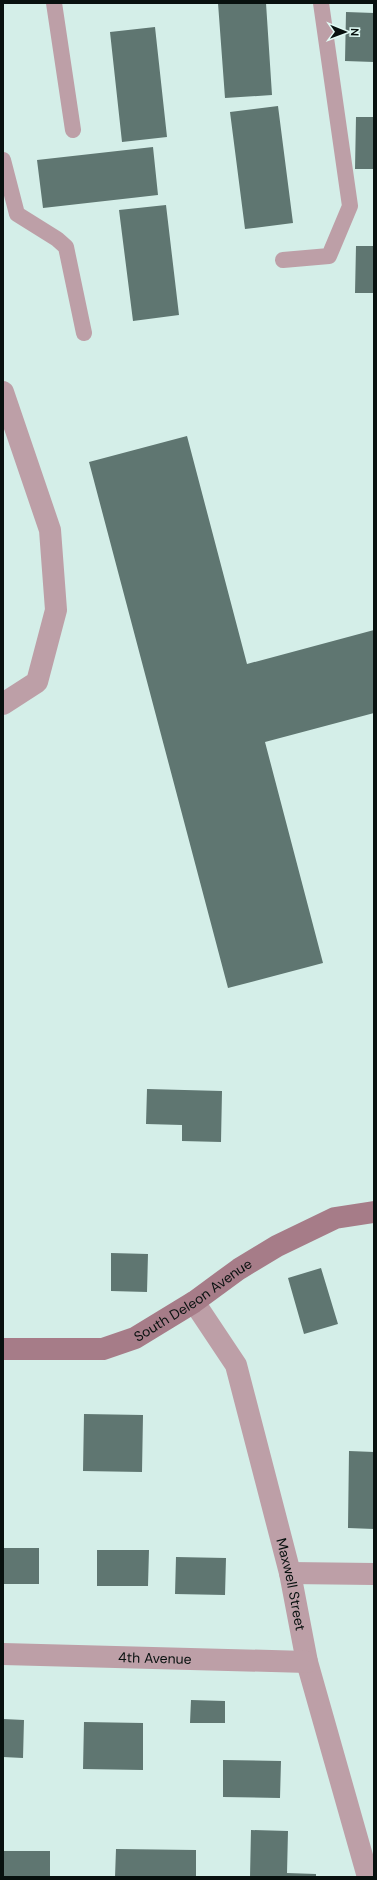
<svg xmlns="http://www.w3.org/2000/svg" width="377" height="1880" font-family="'DM Sans',sans-serif">
	<style>
		.building { fill: #5f7671 }
		.lines { fill: none; stroke-linecap: round; stroke-linejoin: round }
		.lane { stroke: #bd9fa7; stroke-width: 16 }
		.street { stroke: #bd9fa7; stroke-width: 22 }
		.secondary { stroke: #a67c88; stroke-width: 22 }
		.labels { text-anchor: middle; dominant-baseline: central; stroke-width: 3; stroke-linejoin: round; paint-order: stroke }
		.street-label { font-size: 14px; fill: #08110f; stroke: #e1fbf5 }
	</style>
	<rect width="100%" height="100%" fill="#d4eee8"/>
	<path class="building" d="M218,3H266L272,95L225,98Z
		M346,12L374,13V62L345,61Z
		M155,27L167,137L122,142L110,32Z
		M278,106L293,223L245,229L230,112Z
		M356,117H374V169H355Z
		M153,147L158,195L43,208L37,160Z
		M166,205L179,315L133,321L119,210Z
		M356,246H374V293H355Z
		M187,436L247,664L374,630V713L265,742L323,963L228,988L89,462Z
		M147,1089L222,1091L221,1142L182,1141V1125L146,1124Z
		M111,1253L148,1254L147,1292L111,1291Z
		M321,1268L338,1324L304,1334L288,1278Z
		M84,1414L143,1415L142,1472L83,1471Z
		M349,1451L374,1452V1529L348,1528Z
		M3,1548H39V1584H3Z
		M97,1550H149L148,1586H97Z
		M176,1557L226,1558L225,1595L175,1594Z
		M191,1700L225,1701V1723H190Z
		M3,1719L24,1720L23,1758L3,1757Z
		M84,1722L143,1723V1770L83,1769Z
		M223,1760L281,1761L280,1798L223,1797Z
		M251,1830L288,1831L287,1873L316,1874V1877H250Z
		M116,1849L196,1850V1877H115Z
		M3,1851H50V1877H3Z"/>
	<g class="lines">
		<path class="lane" d="M54,3L73,130
			M3,160L17,214L57,239L66,247L84,333
			M283,260L329,256L350,206L321,3"/>
		<g class="street">
			<path d="M3,392L50,530L56,610L37,682L3,704"/>
			<path id="s1" d="M194,1302L236,1365L290,1573L307,1662L368,1877"/>
			<path d="M290,1573L374,1574"/>
			<path id="s2" d="M3,1654L307,1662"/>
		</g>
		<path class="secondary" id="s3" d="M3,1349H103L135,1338L194,1302L239,1269L277,1246L335,1218L374,1212"/>
	</g>
	<g class="labels">
		<g class="street-label">
			<text stroke="none"><textPath href="#s3" startOffset="203">South Deleon Avenue</textPath></text>
			<text stroke="none"><textPath href="#s1" startOffset="302">Maxwell Street</textPath></text>
			<text stroke="none"><textPath href="#s2" startOffset="152">4th Avenue</textPath></text>
		</g>
	</g>
	<rect width="377" height="1880" fill="none" stroke="#08110f" stroke-width="8"/>
	<g transform="translate(345 32) rotate(91)" stroke="#e1fbf5" stroke-width="3" paint-order="stroke">
	<path d="M0-3L7 15L0 10L-7 15Z" fill="#08110f"/>
	<text y="-6" font-size="11" font-weight="bold" text-anchor="middle" fill="#08110f">N</text>
	</g>
</svg>
